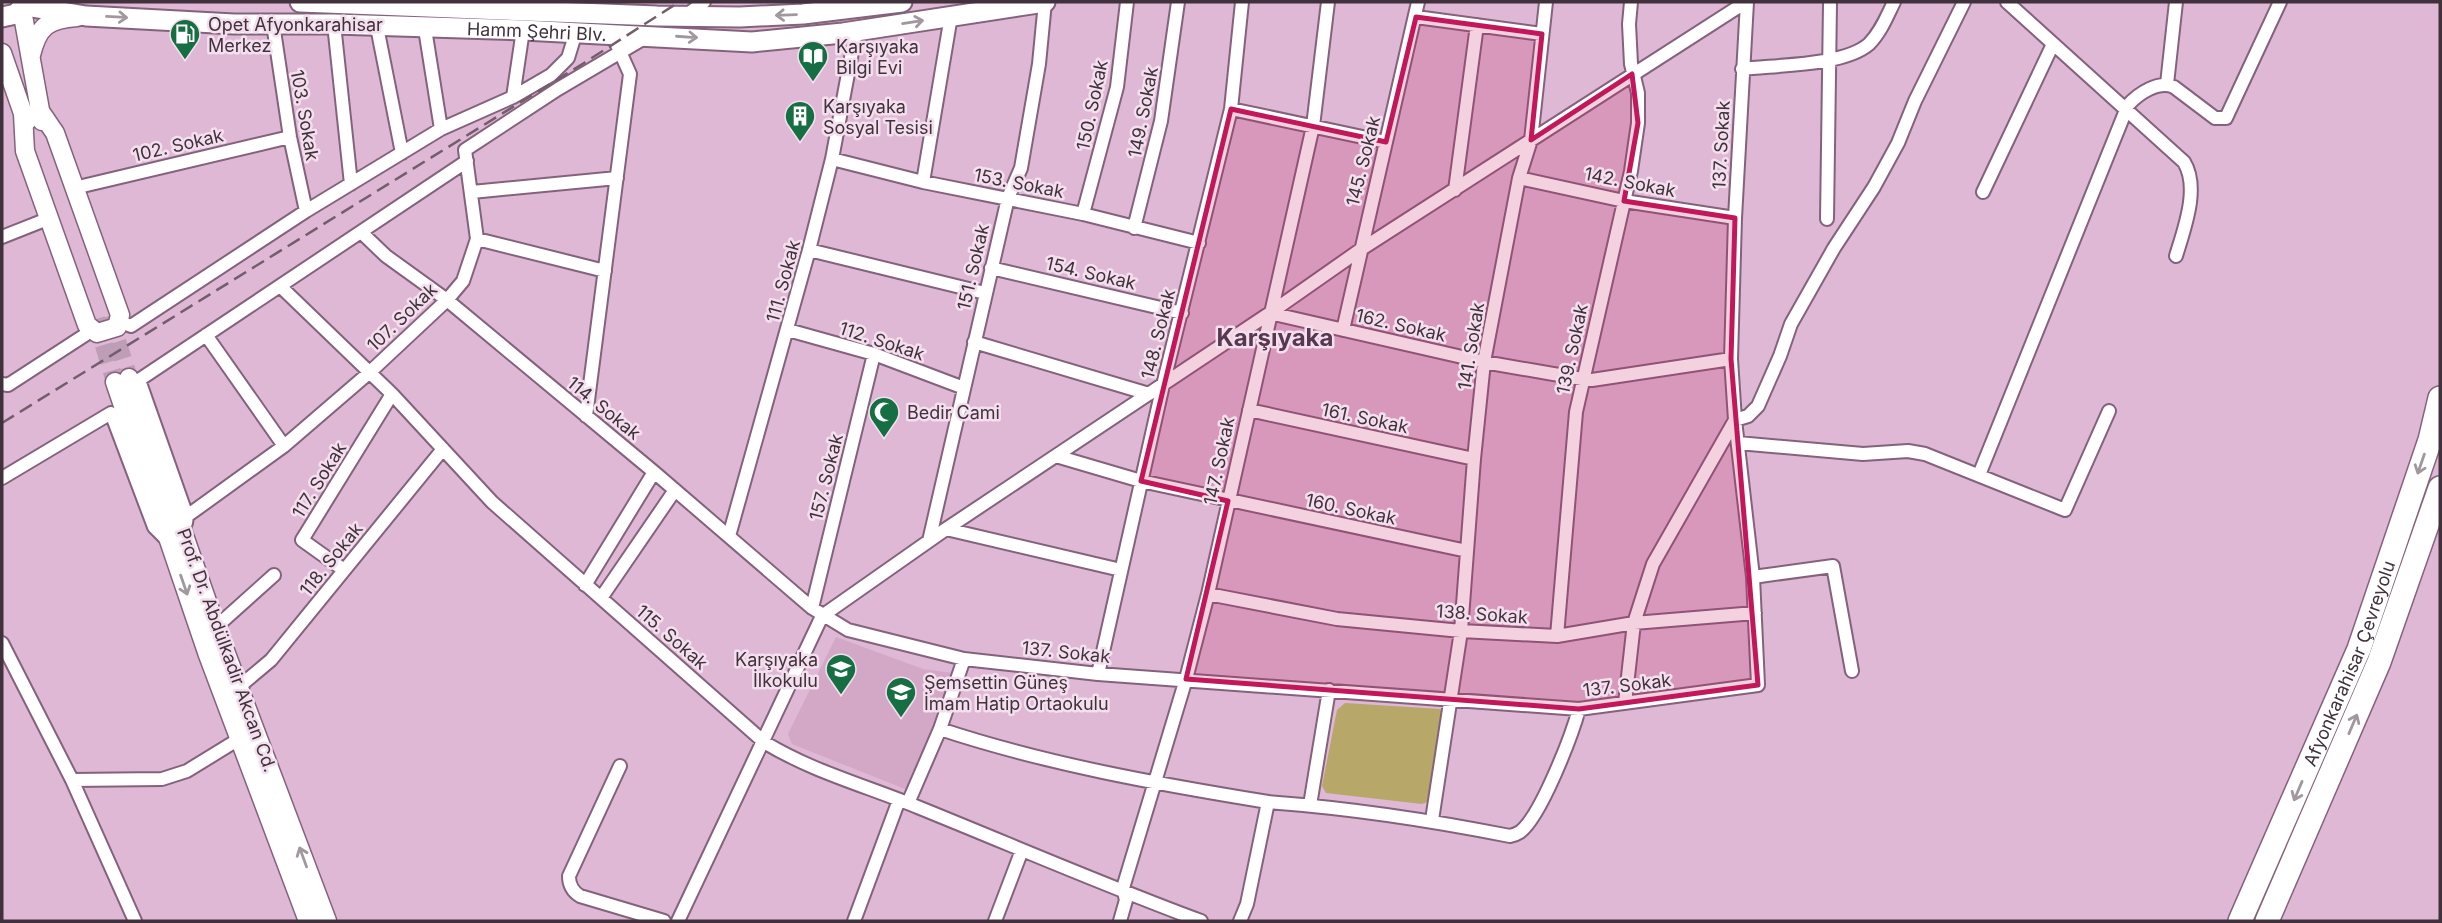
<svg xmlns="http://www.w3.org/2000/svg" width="2442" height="923" font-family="Inter,sans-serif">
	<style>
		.built { fill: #d3a8c7 }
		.green { fill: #b7a768 }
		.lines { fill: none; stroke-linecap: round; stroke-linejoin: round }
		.secondary-tunnel { stroke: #be9db6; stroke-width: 18; stroke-dasharray: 18 9; stroke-linecap: butt }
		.street-casing { stroke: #84627c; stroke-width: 16 }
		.secondary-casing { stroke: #84627c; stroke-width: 21 }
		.primary-casing { stroke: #84627c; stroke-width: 23 }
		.highway-casing { stroke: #84627c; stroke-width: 26 }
		.street { stroke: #fff; stroke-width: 12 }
		.secondary { stroke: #fff; stroke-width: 18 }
		.primary { stroke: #fff; stroke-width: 19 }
		.highway { stroke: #fff; stroke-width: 23 }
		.rail { stroke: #735d6d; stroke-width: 2.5; stroke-dasharray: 14 7; stroke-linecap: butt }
		.oneway { stroke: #a0989e }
		.marked { fill: #c2185b; fill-opacity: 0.2; stroke: #c2185b; stroke-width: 5; stroke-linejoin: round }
		.labels { text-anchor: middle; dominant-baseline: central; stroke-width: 5; stroke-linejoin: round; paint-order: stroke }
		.poi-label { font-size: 18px; fill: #40313c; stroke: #f3dfed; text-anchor: start }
		.street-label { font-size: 18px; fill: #40313c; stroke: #f3dfed }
		.district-label { font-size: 24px; font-weight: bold; fill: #583850; stroke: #f3dfed }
	</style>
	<rect width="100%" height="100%" fill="#deb8d4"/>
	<path class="built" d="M836,637L923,669L952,673L910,791L792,744L788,734Z"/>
	<path class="green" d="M1345,703L1440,709L1444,713L1427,802L1422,804L1326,793L1322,786L1337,710Z"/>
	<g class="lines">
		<path class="secondary-tunnel" d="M109,316L129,378
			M96,319L115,382"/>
		<g class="street-casing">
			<path id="street" d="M2007,2L2184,162C2200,188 2184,229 2176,256
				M685,16L704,2
				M1416,17L1542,34
				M273,24L290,137L306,211
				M334,24L351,184
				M377,27L402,153
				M425,29L441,129
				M1742,69C1775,65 1844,66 1869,44C1881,32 1887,16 1894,2
				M2167,84L2176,2
				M513,97L523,30
				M1231,109L1386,142
				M832,159L923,182L1083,214L1199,243
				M1519,178L1624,201L1735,218
				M923,182L951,16
				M74,188L290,137
				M1455,190L1477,25
				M472,192L617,178
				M1983,192L2053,44
				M1083,214L1117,87L1127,2
				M1827,219L1830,4
				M1134,228L1161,121L1178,2
				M361,232L386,256L447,300L654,472L812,608L848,630L964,659L1098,674L1579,709L1758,685L1753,577L1735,420L1731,359L1735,218L1747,2
				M2,237L50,218
				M477,239L605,271
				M809,250L985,293
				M991,268L1182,313
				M280,286L392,394L492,502L764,742C813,772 867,786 920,808C1014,846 1106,886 1201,921
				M1270,313L1484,362L1582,379L1592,380L1731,359
				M118,321L131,326L306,211L441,129L513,97L551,75L568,58L576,32
				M788,330L874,354L964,388
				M1343,330L1418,2
				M206,335L284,446
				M974,342L1149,394
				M2,384L8,385L85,335L91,329
				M1249,410L1474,459
				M586,416L630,74L617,45
				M1738,443L1863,454L1908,451L1925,454L2065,510L2109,411
				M1056,456L1141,481L1467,551
				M1979,475L2128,105C2139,93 2159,80 2174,87L2215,118H2226L2280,2
				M2,478L111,413L154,527L166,539
				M187,516L284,446L370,372L447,300L463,281L477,239L465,150L558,89L646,37
				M186,523L187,516L139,380L467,161
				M946,529L1121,570
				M729,536L809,250L832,159L856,31
				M929,541L1008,198L1021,168L1039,64L1045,2
				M344,570L302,540L392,394
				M1753,577L1833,566L1852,671
				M585,585L654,472
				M1208,594L1337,619L1461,631L1557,636L1634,623L1755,613
				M601,598L675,490
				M812,608L874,354
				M216,627L274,575
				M1557,636L1576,412L1631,171L1638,123V93L1631,64L1629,24L1631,2
				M2,643L72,780L135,921
				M964,659L940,729C1046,764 1157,784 1268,802L1247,904L1240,921
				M1098,674L1163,385L1231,109L1242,2
				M240,686L271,660L443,449
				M1625,703L1634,623L1653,564L1735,420L1748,416L1758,406L1780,356L1791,324L1834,248L1874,187L1898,143L1915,101L1964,2
				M620,766L569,876C569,885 572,891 580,896L664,921
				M72,780L162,779L187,771L239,739
				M1268,802C1349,808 1430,820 1510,836C1514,835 1517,834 1520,832C1541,816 1572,735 1579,709
				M908,803L940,729
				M1310,805L1329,690
				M1432,820L1461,631L1474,459L1484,362L1519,178L1531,140L1546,2
				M678,921L822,616L946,529L1270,313L1360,250L1746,2
				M854,921L899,800
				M995,921L1022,850
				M1120,921L1126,900L1123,888L1186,679L1208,594L1313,126L1328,2"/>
		</g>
		<g class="secondary-casing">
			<path id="secondary" d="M22,10L42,121
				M2,53L26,122
				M31,55C38,26 48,19 77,17
				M23,114L25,151L87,325L97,333L117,327L120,315L55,133L40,111
				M129,378L216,627L327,921
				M115,382L208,655L308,921"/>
		</g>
		<g class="primary-casing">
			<g id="primary">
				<path d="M300,2L657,16L740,17L803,14L902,2"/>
				<path id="s1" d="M25,6L86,16L234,24H334L523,30L752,42L843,33L1045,2"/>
				<path d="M2,17L16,14L27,2"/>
			</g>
		</g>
		<g class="highway-casing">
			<g id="highway">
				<path id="s2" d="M2240,921L2359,649L2430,440L2440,398"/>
				<path d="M2267,921L2379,662L2440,488"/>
			</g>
		</g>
		<use href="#street" class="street"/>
		<use href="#secondary" class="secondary"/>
		<use href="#primary" class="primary"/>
		<use href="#highway" class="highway"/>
		<path class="rail" d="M2,423L584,63L679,2"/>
	</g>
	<defs><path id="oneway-shaft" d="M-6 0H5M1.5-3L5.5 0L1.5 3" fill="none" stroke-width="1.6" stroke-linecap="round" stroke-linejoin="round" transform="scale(1.75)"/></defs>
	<g class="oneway">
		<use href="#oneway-shaft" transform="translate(786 15) rotate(178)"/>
		<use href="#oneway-shaft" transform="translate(117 17) rotate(3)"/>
		<use href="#oneway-shaft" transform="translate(913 22) rotate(-9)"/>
		<use href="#oneway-shaft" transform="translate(687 37) rotate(4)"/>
		<use href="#oneway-shaft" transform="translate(2421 464) rotate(109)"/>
		<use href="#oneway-shaft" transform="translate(184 585) rotate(71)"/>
		<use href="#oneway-shaft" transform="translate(2353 724) rotate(-67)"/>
		<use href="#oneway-shaft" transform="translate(2298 791) rotate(113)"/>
		<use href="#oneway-shaft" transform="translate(303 857) rotate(-110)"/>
	</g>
	<path class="marked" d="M1416,17L1542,34L1531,140L1632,74L1638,123L1624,201L1735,218L1731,359L1758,685L1579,709L1186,679L1228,501L1141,481L1231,109L1386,142Z"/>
	<defs>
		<g id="fuel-pin" transform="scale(1.575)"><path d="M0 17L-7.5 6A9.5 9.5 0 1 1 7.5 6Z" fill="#166f43" stroke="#f3dfed"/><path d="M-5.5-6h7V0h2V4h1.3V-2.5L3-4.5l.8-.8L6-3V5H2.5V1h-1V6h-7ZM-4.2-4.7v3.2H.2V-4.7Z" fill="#fff"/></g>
		<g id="library-pin" transform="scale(1.575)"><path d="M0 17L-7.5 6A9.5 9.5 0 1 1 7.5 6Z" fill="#166f43" stroke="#f3dfed"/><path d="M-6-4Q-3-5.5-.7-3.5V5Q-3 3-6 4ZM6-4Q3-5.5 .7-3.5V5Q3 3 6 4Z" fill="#fff"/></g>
		<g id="building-pin" transform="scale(1.575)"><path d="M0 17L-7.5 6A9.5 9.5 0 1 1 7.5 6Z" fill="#166f43" stroke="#f3dfed"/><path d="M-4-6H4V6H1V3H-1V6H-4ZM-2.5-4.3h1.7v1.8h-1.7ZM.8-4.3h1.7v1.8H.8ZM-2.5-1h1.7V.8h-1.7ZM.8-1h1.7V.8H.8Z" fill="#fff"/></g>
		<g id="mosque-pin" transform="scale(1.575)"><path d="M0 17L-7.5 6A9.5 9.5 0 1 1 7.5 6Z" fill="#166f43" stroke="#f3dfed"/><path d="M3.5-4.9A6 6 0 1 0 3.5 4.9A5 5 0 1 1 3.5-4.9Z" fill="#fff"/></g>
		<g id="school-pin" transform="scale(1.575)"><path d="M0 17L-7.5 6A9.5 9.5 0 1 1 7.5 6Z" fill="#166f43" stroke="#f3dfed"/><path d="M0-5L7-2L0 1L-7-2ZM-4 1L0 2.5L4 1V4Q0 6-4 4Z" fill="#fff"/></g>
	</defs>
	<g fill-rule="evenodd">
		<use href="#fuel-pin" x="185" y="34"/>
		<use href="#library-pin" x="813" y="56"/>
		<use href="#building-pin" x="800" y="116"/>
		<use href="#mosque-pin" x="884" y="412"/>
		<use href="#school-pin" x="841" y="669"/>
		<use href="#school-pin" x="901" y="692"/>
	</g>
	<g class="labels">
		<g class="poi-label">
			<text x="208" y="24">Opet Afyonkarahisar<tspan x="208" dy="21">Merkez</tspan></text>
			<text x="836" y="46">Karşıyaka<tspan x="836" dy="21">Bilgi Evi</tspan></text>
			<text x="823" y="106">Karşıyaka<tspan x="823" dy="21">Sosyal Tesisi</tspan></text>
			<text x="907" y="412">Bedir Cami</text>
			<text x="818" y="659" text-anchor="end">Karşıyaka<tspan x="818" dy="21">İlkokulu</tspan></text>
			<text x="924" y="682">Şemsettin Güneş<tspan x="924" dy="21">İmam Hatip Ortaokulu</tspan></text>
		</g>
		<g class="street-label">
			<text stroke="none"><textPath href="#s1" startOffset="513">Hamm Şehri Blv.</textPath></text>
			<text transform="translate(1092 105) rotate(-78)">150. Sokak</text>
			<text transform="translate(1143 112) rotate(-79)">149. Sokak</text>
			<text transform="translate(305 115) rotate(80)">103. Sokak</text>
			<text transform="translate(178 145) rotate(-13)">102. Sokak</text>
			<text transform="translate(1721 145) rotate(-87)">137. Sokak</text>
			<text transform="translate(1363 161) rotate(-76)">145. Sokak</text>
			<text transform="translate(1630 182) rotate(11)">142. Sokak</text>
			<text transform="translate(1019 183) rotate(11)">153. Sokak</text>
			<text transform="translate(973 267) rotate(-77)">151. Sokak</text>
			<text transform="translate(1091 273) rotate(13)">154. Sokak</text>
			<text transform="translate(783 281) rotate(-75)">111. Sokak</text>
			<text transform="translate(402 317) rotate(-44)">107. Sokak</text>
			<text transform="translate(1401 325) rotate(13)">162. Sokak</text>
			<text transform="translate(1158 334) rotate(-76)">148. Sokak</text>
			<text transform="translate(882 341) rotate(18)">112. Sokak</text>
			<text transform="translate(1471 346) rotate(-81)">141. Sokak</text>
			<text transform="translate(1572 349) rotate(-78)">139. Sokak</text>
			<text transform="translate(604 408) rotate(39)">114. Sokak</text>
			<text transform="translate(1365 418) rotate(12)">161. Sokak</text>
			<text transform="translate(1219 461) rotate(-78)">147. Sokak</text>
			<text transform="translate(826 477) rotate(-76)">157. Sokak</text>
			<text transform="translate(319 480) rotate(-58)">117. Sokak</text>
			<text transform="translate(1351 509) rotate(12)">160. Sokak</text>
			<text transform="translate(331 559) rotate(-51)">118. Sokak</text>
			<text transform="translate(1482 614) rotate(4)">138. Sokak</text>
			<text transform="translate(672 637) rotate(41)">115. Sokak</text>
			<text transform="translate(227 650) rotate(70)">Prof. Dr. Abdülkadir Akcan Cd.</text>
			<text transform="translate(1066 652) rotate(6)">137. Sokak</text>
			<text stroke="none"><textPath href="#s2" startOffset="280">Afyonkarahisar Çevreyolu</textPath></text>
			<text transform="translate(1627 685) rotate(-7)">137. Sokak</text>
		</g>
		<g class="district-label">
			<text x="1275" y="337">Karşıyaka</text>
		</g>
	</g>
	<rect width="2442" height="923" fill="none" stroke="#40313c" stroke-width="7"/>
</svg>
